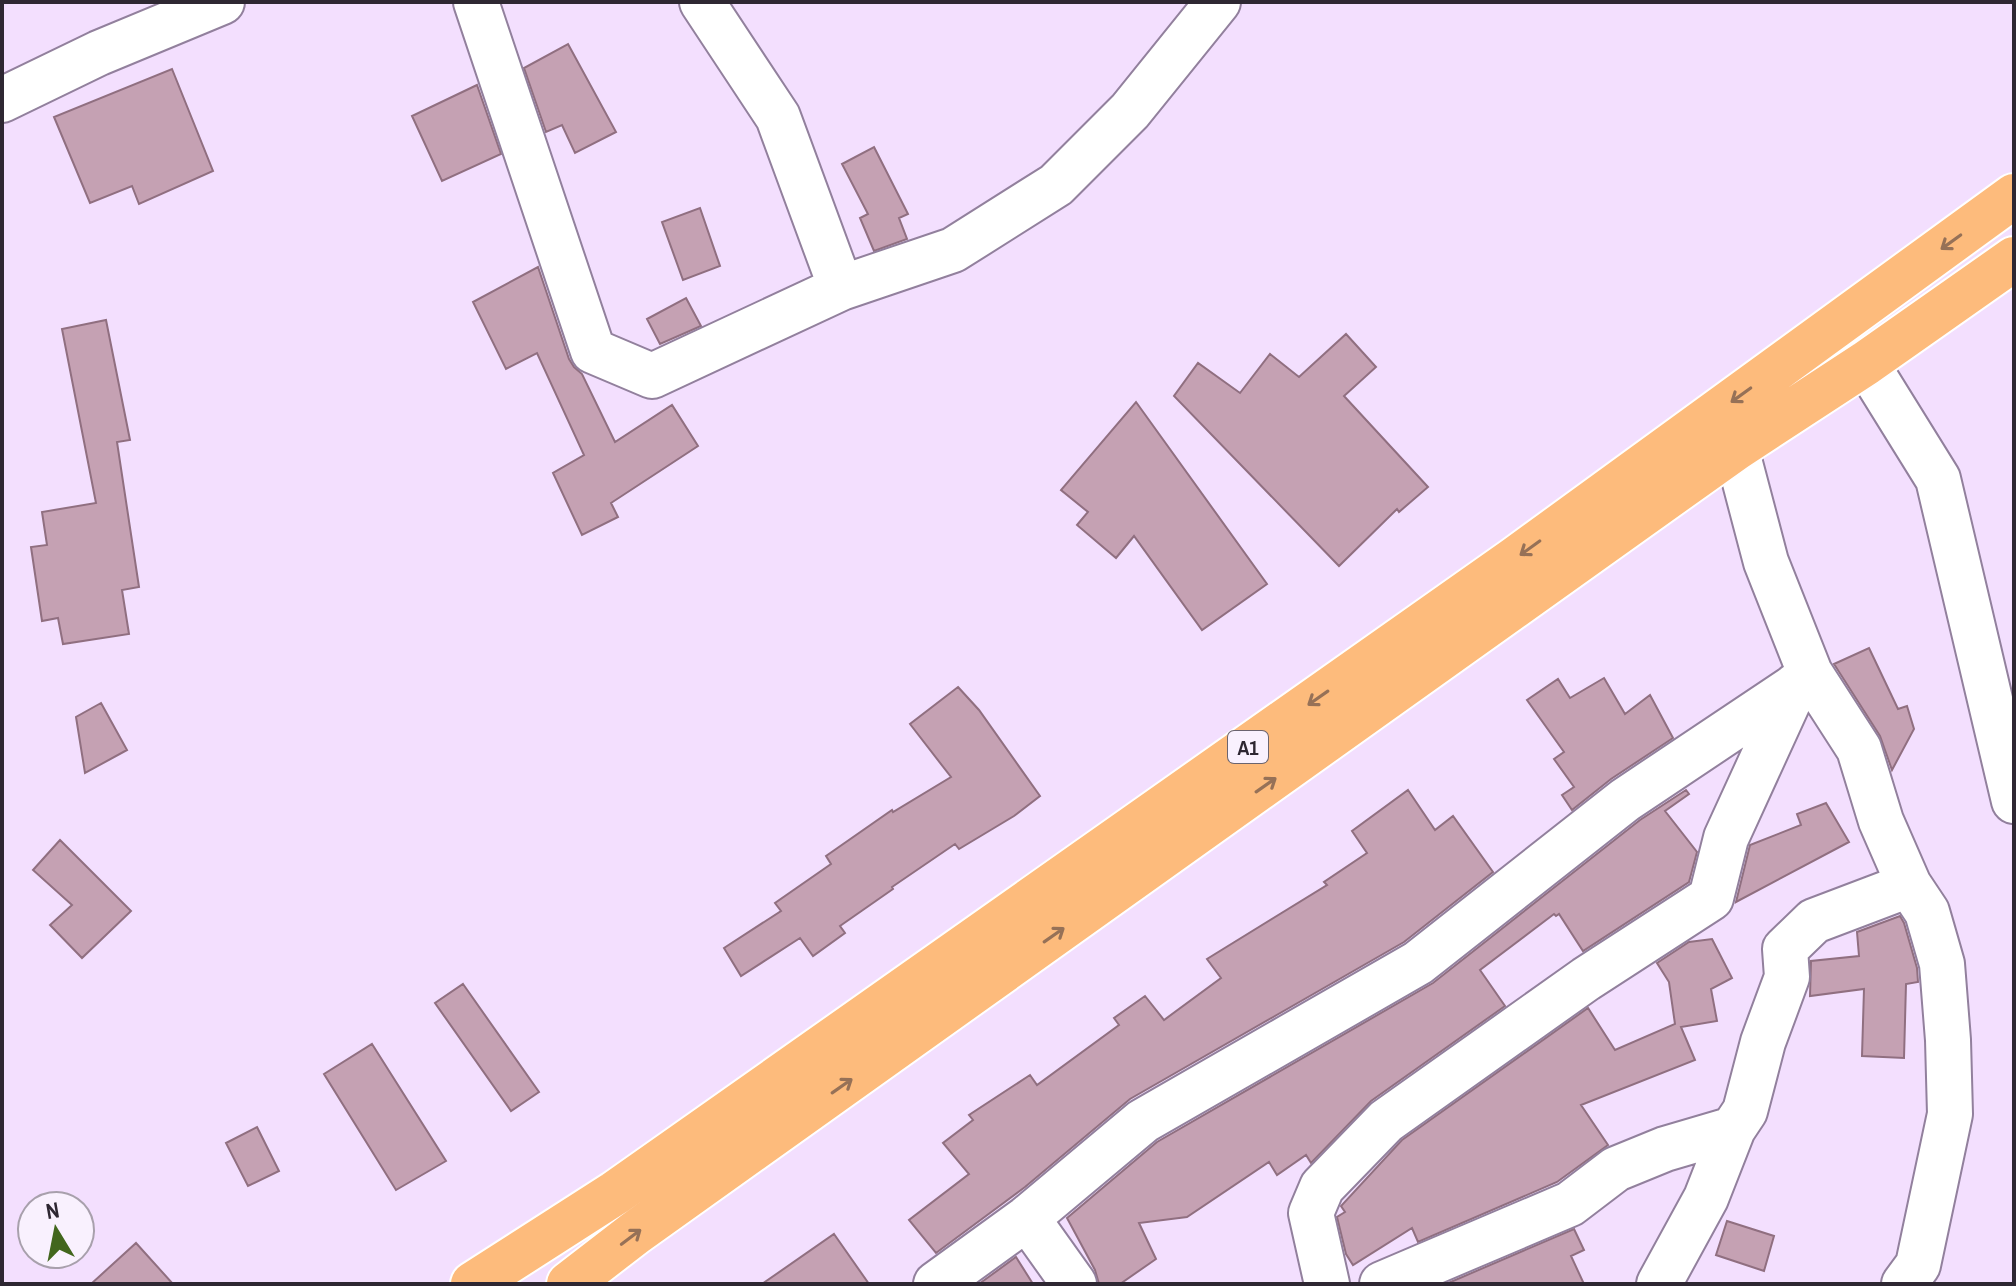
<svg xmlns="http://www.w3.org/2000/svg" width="2016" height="1286" font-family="'Archivo Narrow',sans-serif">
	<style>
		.building { fill: #c5a1b3; stroke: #906f80; stroke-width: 2 }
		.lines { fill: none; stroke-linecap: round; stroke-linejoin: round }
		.minor-casing { stroke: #92809d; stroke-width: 48 }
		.highway-casing { stroke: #fff; stroke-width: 48 }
		.minor { stroke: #fff; stroke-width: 44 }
		.highway { stroke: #fdbb7c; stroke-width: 44 }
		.oneway { stroke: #967157 }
		.labels { text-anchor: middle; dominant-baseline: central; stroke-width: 7; stroke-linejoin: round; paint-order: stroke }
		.shield { fill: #f9f1fe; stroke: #6b646f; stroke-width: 2 }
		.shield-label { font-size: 20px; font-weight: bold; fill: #2e2732 }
	</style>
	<rect width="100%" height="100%" fill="#f3dffe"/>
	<path class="building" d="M568,44L616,132L575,153L562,125L546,132L524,68Z
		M172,69L213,171L139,204L132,186L90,203L54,117Z
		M477,85L501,154L442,181L412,116Z
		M874,147L908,214L899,218L907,239L874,251L860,218L868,214L842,164Z
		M700,208L720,266L683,280L662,222Z
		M538,267L569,359L574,367L582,374L615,442L672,405L698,446L611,503L618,517L582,535L553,473L584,455L537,353L506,369L473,302Z
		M686,298L701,326L660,344L647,319Z
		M106,320L130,440L117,442L139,587L122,590L129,634L63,644L58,618L42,621L31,547L47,545L42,512L96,503L62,329Z
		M1346,334L1376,367L1344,396L1428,487L1399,512L1397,509L1339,566L1174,396L1198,363L1240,393L1270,354L1299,377Z
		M1136,402L1267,584L1202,630L1134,536L1116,558L1077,525L1088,512L1061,490Z
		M1869,648L1898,709L1907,706L1914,729L1892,770L1880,736L1834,664Z
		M1604,678L1625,714L1650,695L1673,738L1611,779L1572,810L1562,795L1574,787L1554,759L1564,752L1527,700L1558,679L1570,698Z
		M958,687L979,710L1040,796L1014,816L959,849L955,844L892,887L893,889L840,926L845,933L813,956L800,938L741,976L724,948L781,911L775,903L831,864L826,856L892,810L893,812L951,777L910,724Z
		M101,703L127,750L85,773L76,717Z
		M1408,790L1435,830L1453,816L1493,872L1404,942L1130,1099L1025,1187L936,1253L909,1220L969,1174L943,1143L973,1120L969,1115L1030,1075L1037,1085L1119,1025L1114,1018L1145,996L1164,1020L1221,978L1207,959L1327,885L1324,882L1367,853L1352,831Z
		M1686,790L1689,794L1665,811L1697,852L1689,882L1583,951L1559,914L1556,916L1554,914L1480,970L1505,1006L1371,1101L1311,1163L1306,1155L1277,1175L1269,1162L1187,1217L1139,1223L1156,1259L1120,1284H1099L1095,1270L1067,1218L1157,1142L1433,983L1640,820Z
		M1826,803L1849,842L1736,902L1750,845L1801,825L1797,814Z
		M60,840L131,911L82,958L50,925L72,905L33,870Z
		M1900,916L1904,923L1917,968L1918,982L1906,984L1904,1058L1862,1056L1864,989L1810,996L1811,961L1859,956L1857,932Z
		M1712,939L1732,978L1711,989L1717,1021L1681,1027L1695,1060L1581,1105L1608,1145L1557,1182L1418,1242L1412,1228L1353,1265L1346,1254L1337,1217L1345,1212L1341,1206L1402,1140L1588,1008L1615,1050L1675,1024L1669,982L1657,963L1689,942Z
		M463,984L539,1092L511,1111L435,1003Z
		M372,1044L446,1161L396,1190L324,1074Z
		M257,1127L279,1171L248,1186L226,1143Z
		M1727,1221L1774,1236L1764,1271L1716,1255Z
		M1574,1229L1584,1250L1571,1256L1584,1284H1446Z
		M834,1234L869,1284H762Z
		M136,1243L173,1284H91Z
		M1016,1257L1033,1284H979Z"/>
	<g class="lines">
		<g class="minor-casing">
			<path id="minor" d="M476,2L593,351L652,376L841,288
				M702,2L778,117L841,288L953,250L1056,185L1130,111L1218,2
				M2,100L99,53L222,2
				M1866,363L1938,479L2014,801
				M1736,448L1766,562L1810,673L1859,749L1881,821L1909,885L1927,912L1942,964L1948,1040L1950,1114L1918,1265L1904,1284
				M1027,1218L1074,1284
				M936,1284L1027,1218L1143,1121L1418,963L1625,800L1794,687
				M1327,1284L1311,1213L1322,1187L1386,1121L1586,979L1711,898L1726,838L1796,685
				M1382,1284L1570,1204L1616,1169L1665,1149L1733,1129
				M1659,1284L1706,1198L1733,1129L1745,1111L1763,1042L1787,977L1785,949L1814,921L1909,885"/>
		</g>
		<g class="highway-casing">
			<path id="highway" d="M473,1284L615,1193L1515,559L2014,196
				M569,1284L635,1233L1736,448L1866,363L2014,259"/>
		</g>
		<use href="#minor" class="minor"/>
		<use href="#highway" class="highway"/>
	</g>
	<defs><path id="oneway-shaft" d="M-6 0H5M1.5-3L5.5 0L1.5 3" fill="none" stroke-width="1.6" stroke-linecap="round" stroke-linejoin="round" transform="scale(2)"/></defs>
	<g class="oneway">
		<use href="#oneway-shaft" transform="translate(1951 242) rotate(144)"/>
		<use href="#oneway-shaft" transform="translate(1741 395) rotate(144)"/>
		<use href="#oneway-shaft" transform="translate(1530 548) rotate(144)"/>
		<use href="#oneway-shaft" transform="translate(1318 698) rotate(145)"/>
		<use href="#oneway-shaft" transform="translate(1266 785) rotate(-35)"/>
		<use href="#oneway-shaft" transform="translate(1054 935) rotate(-35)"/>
		<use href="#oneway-shaft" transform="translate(842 1086) rotate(-35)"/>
		<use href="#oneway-shaft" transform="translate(631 1237) rotate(-37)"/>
	</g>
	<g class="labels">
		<rect class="shield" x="1228" y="731" width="40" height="32" rx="6"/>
		<g class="shield-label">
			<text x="1248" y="747">A1</text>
		</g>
	</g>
	<rect width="2016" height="1286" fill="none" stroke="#2e2732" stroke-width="8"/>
	<g transform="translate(56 1230) rotate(350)"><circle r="38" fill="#f9f1fe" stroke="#a8a0ac" stroke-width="2"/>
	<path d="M0-6L14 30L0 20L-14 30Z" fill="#42661d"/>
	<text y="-12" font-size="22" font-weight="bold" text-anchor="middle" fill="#2e2732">N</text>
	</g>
</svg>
